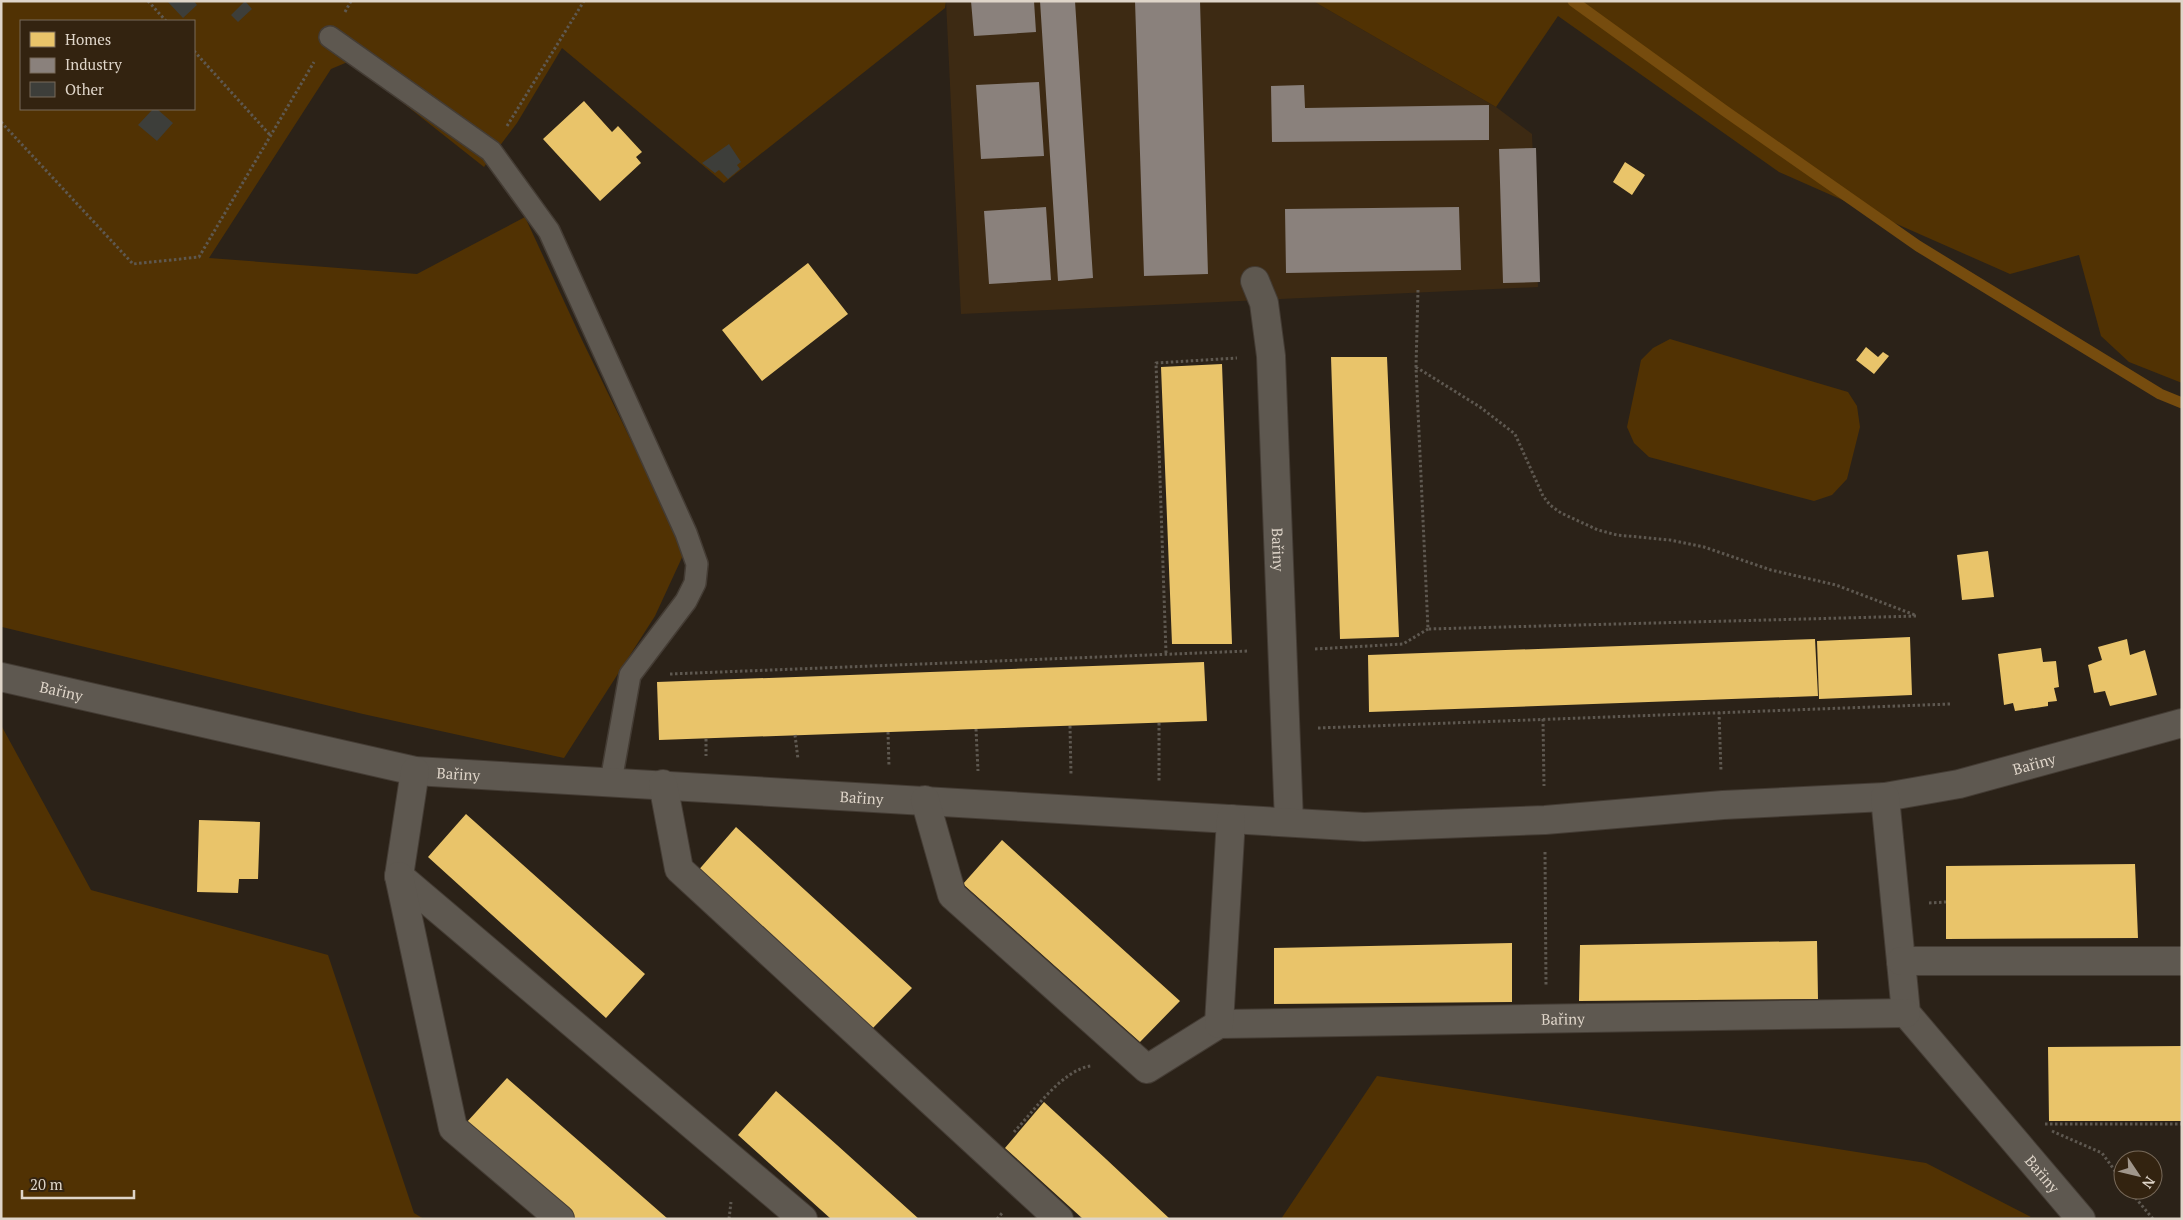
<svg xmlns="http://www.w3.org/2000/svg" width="2183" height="1220" font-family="'PT Serif',serif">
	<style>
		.built { fill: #3d2a13 }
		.green { fill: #513203; fill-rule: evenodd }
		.homes { fill: #e9c46a }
		.industry { fill: #8a817c }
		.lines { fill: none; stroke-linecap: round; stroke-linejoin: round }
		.stream { stroke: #764c0e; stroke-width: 11 }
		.building { fill: #3d3e3a }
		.lane-casing { stroke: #443c34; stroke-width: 24 }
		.street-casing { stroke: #443c34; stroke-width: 30 }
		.path { stroke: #5e5850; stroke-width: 3; stroke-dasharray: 2.5 2.5; stroke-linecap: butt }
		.lane { stroke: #5e5850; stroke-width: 21 }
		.street { stroke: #5e5850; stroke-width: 28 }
		.labels { text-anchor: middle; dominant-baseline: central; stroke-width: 5; stroke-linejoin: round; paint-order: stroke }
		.street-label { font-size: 15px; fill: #dfd5c9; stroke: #332310 }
	</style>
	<rect width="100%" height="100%" fill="#2b2218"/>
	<path class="built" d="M946,1H1313L1496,107L1532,134L1538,287L961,314Z"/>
	<path class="green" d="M1,1H946L945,8L724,183L562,48L517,123L484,167L350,61L331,69L209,258L417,274L525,217L582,340L685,551L655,616L564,758L363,714L2,627L1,628ZM21,21H194V109H21Z
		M1313,1H2182V383L2129,362L2101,336L2079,255L2010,274L1779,172L1558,16L1496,107Z
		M1670,339L1848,392L1857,406L1860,427L1847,479L1832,495L1814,501L1649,457L1634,443L1627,427L1641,360L1653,348Z
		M1,725L91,890L328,955L414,1213L424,1219H1Z
		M1377,1076L1926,1163L2031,1217L1281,1219Z"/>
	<path class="homes" d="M584,101L612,132L618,126L642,152L636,157L641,163L600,201L543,139Z
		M1625,162L1645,175L1632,195L1613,182Z
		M808,263L848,314L762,381L722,330Z
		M1866,347L1878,357L1883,352L1889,356L1874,374L1856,360Z
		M1331,357H1387L1399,637L1340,639Z
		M1222,364L1232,644H1172L1161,367Z
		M1988,551L1994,597L1962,600L1957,555Z
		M1910,637L1912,695L1819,699L1817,641Z
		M1815,639L1818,696L1369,712L1368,655Z
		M2127,639L2130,655L2145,650L2157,695L2110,706L2105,691L2094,693L2088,665L2102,660L2098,647Z
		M2041,648L2043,662L2056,661L2059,687L2054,688L2057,701L2048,702V706L2015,711L2013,703L2004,705L1998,654Z
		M1204,662L1207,721L659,740L657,682Z
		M466,814L645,974L606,1018L428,857Z
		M199,820L260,822L258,879H239L238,893L197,892Z
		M736,827L912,988L872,1029L696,873Z
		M1002,840L1180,1001L1140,1042L963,884Z
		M2135,864L2138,938L1946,939V866Z
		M1817,941L1818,999L1579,1001L1580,945Z
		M1512,943V1002L1274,1004V948Z
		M2182,1046V1121H2049L2048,1047Z
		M507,1078L668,1219H576L466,1123Z
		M776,1091L837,1145L919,1219H831L738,1135Z
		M1044,1102L1106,1159L1170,1219H1083L1005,1148Z"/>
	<path class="industry" d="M971,1H1034L1036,32L974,36Z
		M1040,1H1075L1093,278L1058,281Z
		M1135,1H1200L1208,274L1144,276Z
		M1039,82L1044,156L981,159L976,85Z
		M1304,85L1305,108L1489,105V140L1272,142L1271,86Z
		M1536,148L1540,282L1503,283L1499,149Z
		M1046,207L1051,280L989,284L984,211Z
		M1459,207L1461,270L1286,273L1285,209Z"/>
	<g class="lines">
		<path class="stream" d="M1573,1L1725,111L1918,246L2160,394L2182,403"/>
	</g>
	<path class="building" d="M167,1H194L197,5L183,18Z
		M245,1L252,9L238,22L231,15Z
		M153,109H157L173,123L157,141L138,125Z
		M729,144L741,162L737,165L740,169L728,179L719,170L715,173L702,163Z"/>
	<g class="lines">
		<g class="lane-casing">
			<path id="lane" d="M330,37L491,151L549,231L686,533L697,564L695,583L686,601L630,675L611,781"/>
		</g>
		<g class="street-casing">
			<g id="street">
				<path id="s1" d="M1255,281L1264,303L1271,356L1289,822"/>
				<path id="s2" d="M1,677L415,771L1364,827L1545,820L1723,805L1885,797L1959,784L2182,723"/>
				<path d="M415,771L399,876L803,1219"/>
				<path d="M663,784L679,869L1059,1219"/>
				<path id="s3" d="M1885,797L1906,1013L2081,1219"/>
				<path id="s4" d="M925,800L952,895L1147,1069L1219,1024L1906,1013"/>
				<path d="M399,876L453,1128L560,1219"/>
				<path d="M1901,961H2182"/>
				<path d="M1219,1024L1231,819"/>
			</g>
		</g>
		<path class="path" d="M148,1L166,21
			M345,12L351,1
			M194,51L270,135
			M1,122L133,264L199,257L314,62
			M507,126L584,1
			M1418,290L1416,367L1428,629L1918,616
			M1416,367L1480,407L1515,434L1543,496L1550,505L1561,513L1598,530L1617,535L1670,540L1704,547L1771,570L1836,585L1915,615
			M1315,649L1403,644L1428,629
			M1166,653L1156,363L1237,358
			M670,674L1249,651
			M1719,712L1721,772
			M1543,719L1544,786
			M1159,723V783
			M1070,726L1071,775
			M1318,728L1950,704
			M976,729L978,771
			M888,732L889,767
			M795,735L798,759
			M706,739V756
			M1545,852L1546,986
			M1929,903L1946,902
			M2045,1124H2182
			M2052,1131L2102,1153L2123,1182
			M1014,1132C1033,1112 1063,1069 1091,1066
			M2129,1190L2153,1219
			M729,1219L731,1202
			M997,1219L1003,1212"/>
		<use href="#lane" class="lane"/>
		<use href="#street" class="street"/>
	</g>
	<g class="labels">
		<g class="street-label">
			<text stroke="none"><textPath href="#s1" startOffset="271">Bařiny</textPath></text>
			<text stroke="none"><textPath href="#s2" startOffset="62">Bařiny</textPath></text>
			<text stroke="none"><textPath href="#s2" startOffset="2050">Bařiny</textPath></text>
			<text stroke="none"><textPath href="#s2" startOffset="468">Bařiny</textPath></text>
			<text stroke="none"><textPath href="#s2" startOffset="872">Bařiny</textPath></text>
			<text stroke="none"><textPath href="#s4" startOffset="789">Bařiny</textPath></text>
			<text stroke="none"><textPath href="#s3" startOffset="428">Bařiny</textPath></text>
		</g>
	</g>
	<rect width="2183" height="1220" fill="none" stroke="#dfd5c9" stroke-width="5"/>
	<rect x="20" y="20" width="175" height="90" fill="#332310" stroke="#786a5a"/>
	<rect x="30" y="32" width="25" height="15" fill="#e9c46a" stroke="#786a5a"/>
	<text x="65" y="45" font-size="15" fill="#dfd5c9">Homes</text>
	<rect x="30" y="58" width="25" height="15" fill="#8a817c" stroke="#786a5a"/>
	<text x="65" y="70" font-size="15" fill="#dfd5c9">Industry</text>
	<rect x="30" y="82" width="25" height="15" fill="#3d3e3a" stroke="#786a5a"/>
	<text x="65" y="95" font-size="15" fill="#dfd5c9">Other</text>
	<g transform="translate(2138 1175) rotate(125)"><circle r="24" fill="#332310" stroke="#786a5a"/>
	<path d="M0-4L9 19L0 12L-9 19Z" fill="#a0968b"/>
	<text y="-8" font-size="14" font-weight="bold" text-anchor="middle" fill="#dfd5c9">N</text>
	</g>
	<path d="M22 1190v8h112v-8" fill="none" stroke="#dfd5c9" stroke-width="2.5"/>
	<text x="30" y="1190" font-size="15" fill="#dfd5c9" stroke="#332310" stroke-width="4" paint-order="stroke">20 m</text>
</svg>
